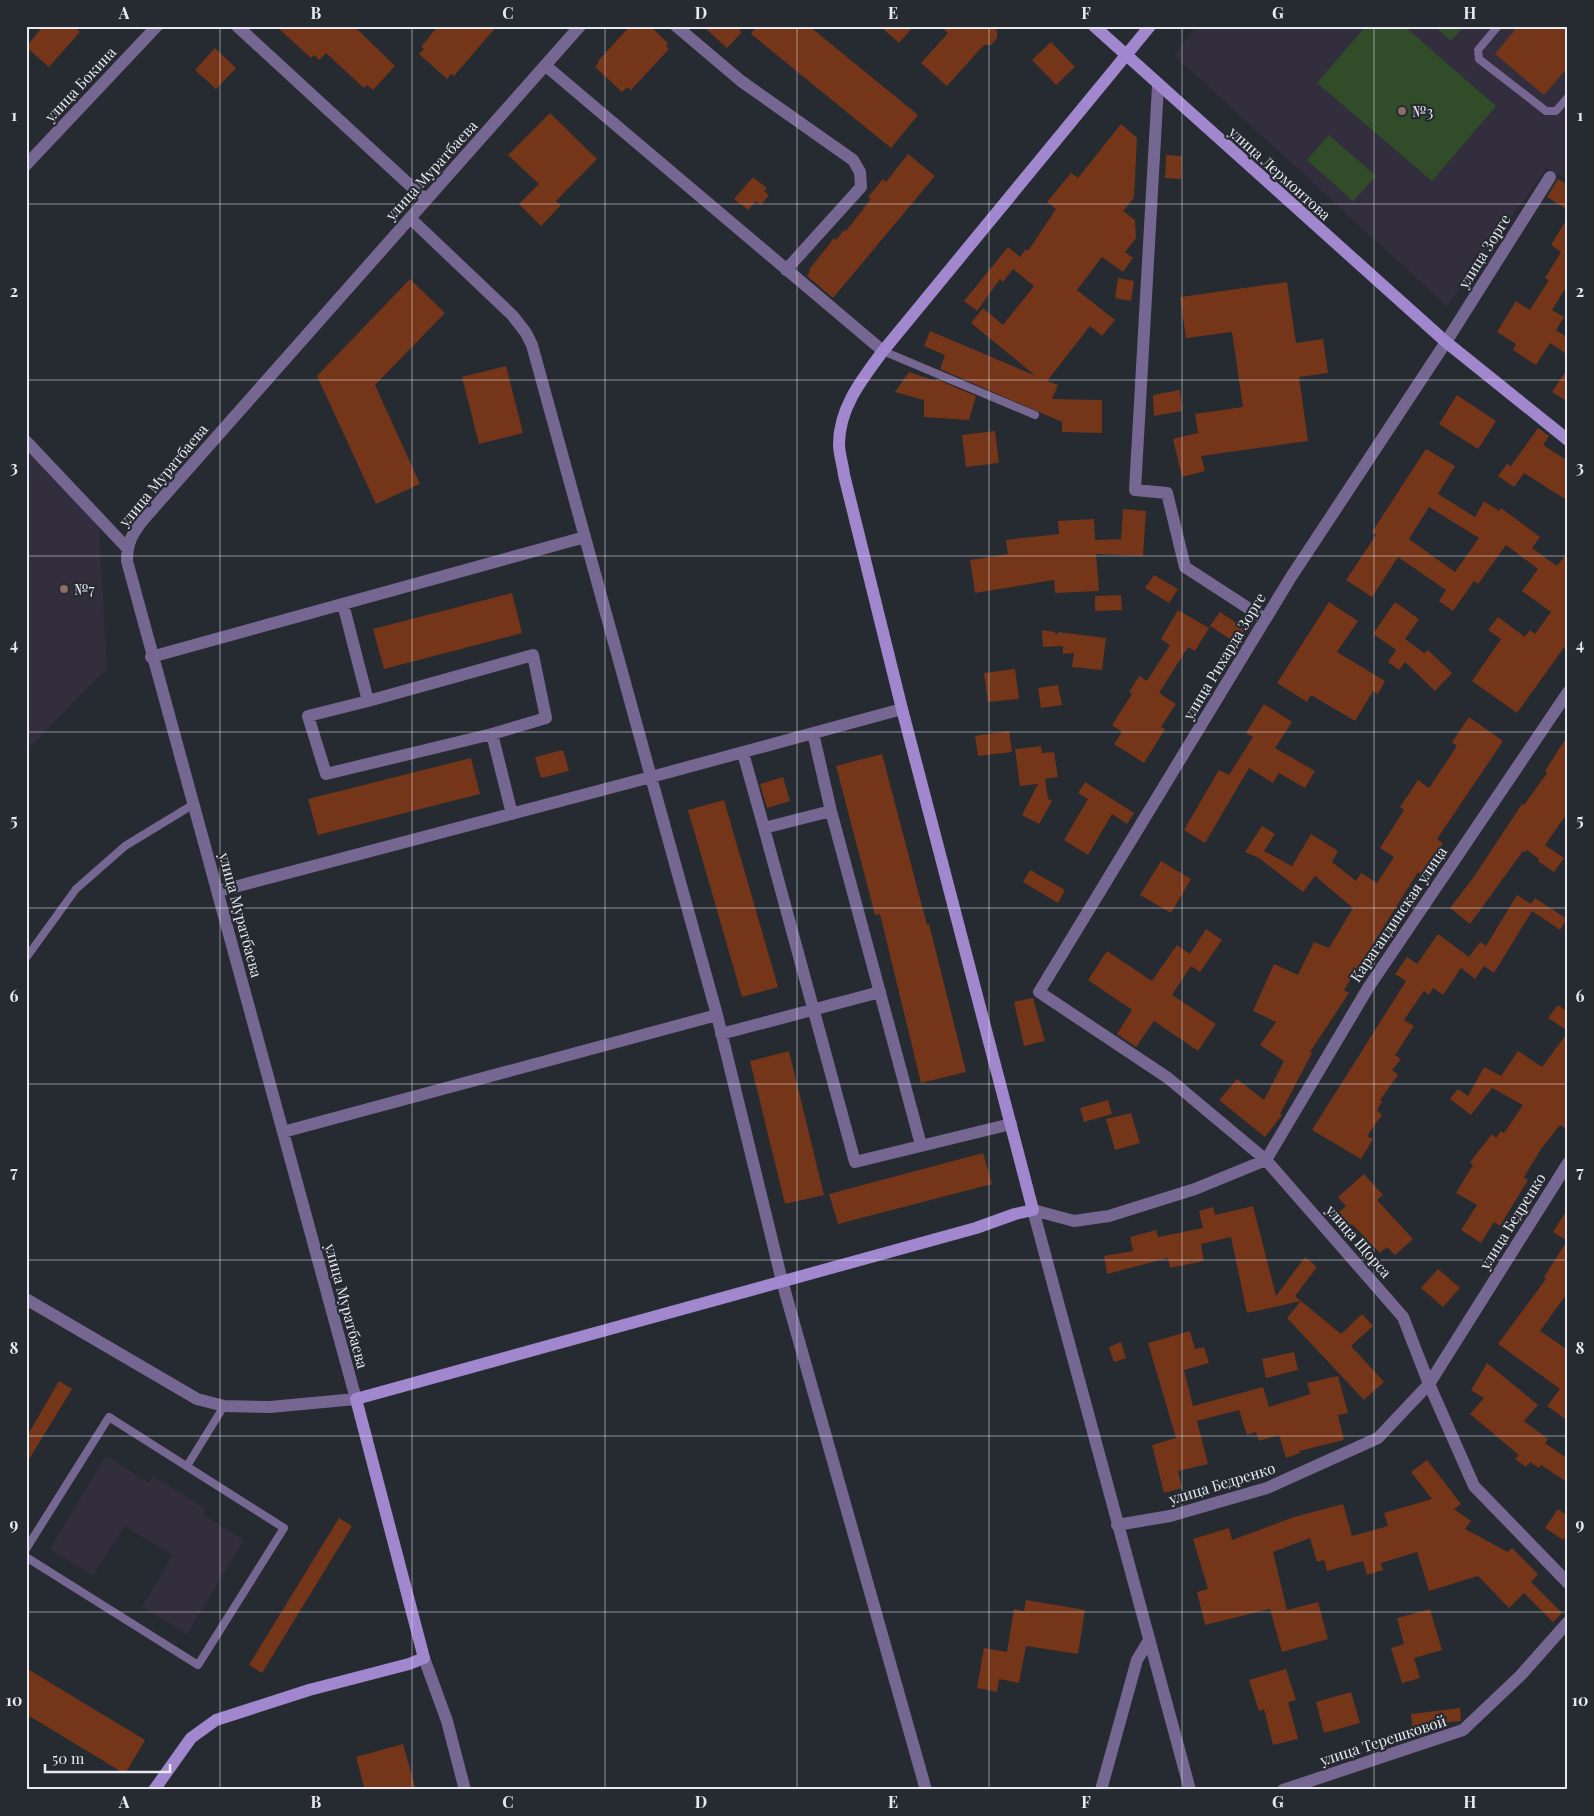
<svg xmlns="http://www.w3.org/2000/svg" width="1594" height="1816" font-family="'Playfair Display',serif">
	<style>
		.education { fill: #332e3e }
		.green { fill: #304c28 }
		.building { fill: #743519; fill-rule: evenodd }
		.lines { fill: none; stroke-linecap: round; stroke-linejoin: round }
		.lane { stroke: #756692; stroke-width: 8 }
		.street { stroke: #756692; stroke-width: 12 }
		.secondary { stroke: #a087ce; stroke-width: 12 }
		.grid { fill: none; stroke: #e8eaf0; stroke-width: 1; stroke-opacity: 0.55 }
		.education-dot { fill: #8d6e63; stroke: #262a31; stroke-width: 2 }
		.labels { text-anchor: middle; dominant-baseline: central; stroke-width: 4.5; stroke-linejoin: round; paint-order: stroke }
		.street-label { font-size: 15px; fill: #e8eaf0; stroke: #262a31 }
		.poi-label { font-size: 15px; fill: #e8eaf0; stroke: #262a31; text-anchor: start }
		.neatline { fill: none; stroke: #e8eaf0; stroke-width: 2 }
		.grid-label { font-size: 16px; text-anchor: middle; font-weight: bold; fill: #e8eaf0 }
	</style>
	<rect width="100%" height="100%" fill="#262a31"/>
	<path class="education" d="M1197,26H1568V180L1547,168L1447,306L1174,55Z
		M26,436L98,509L107,668L26,751Z
		M106,1456L149,1483L153,1476L206,1509L203,1515L244,1540L187,1634L142,1607L173,1555L124,1526L93,1576L50,1549Z"/>
	<path class="green" d="M1366,26H1404L1496,106L1432,181L1317,83Z
		M1434,26H1464L1451,41Z
		M1329,135L1376,176L1353,201L1307,160Z"/>
	<path class="building" d="M43,26H73L80,32L49,67L26,47Z
		M276,26H354L395,66L373,90L367,85L364,88L326,53L319,60L314,55L311,58Z
		M438,26H497L454,76L451,74L447,79L419,54L424,49L421,47Z
		M630,26H650L668,43L666,46L669,49L631,90L627,87L622,92L595,67L599,62L598,61Z
		M703,26H735L742,32L727,48Z
		M757,26H809L918,115L891,148L751,34Z
		M880,26H914L899,43Z
		M940,26H992L997,31V38L991,45H984L947,86L921,63L948,33Z
		M1518,26H1568V67L1544,95L1495,54Z
		M1051,42L1075,67L1056,85L1032,60Z
		M215,48L236,68L216,89L195,70Z
		M550,113L597,159L556,201L561,205L541,226L519,204L539,184L508,155Z
		M1121,124L1137,138L1134,198L1123,211L1135,220L1136,238L1125,252L1133,258L1123,272L1102,257L1077,290L1115,320L1102,336L1090,326L1047,381L1058,385L1052,399L1102,400V433L1062,432V422L940,369L945,355L924,346L930,331L1036,376L971,323L983,308L1003,325L1034,286L1013,269L1003,282L1000,279L977,311L964,301L1008,247L1020,257L1026,249L1028,251L1056,209L1047,202L1071,173L1078,178Z
		M908,154L935,176L833,298L807,276L810,271L809,270L834,238L836,240L844,230L846,231L871,199L868,197L883,179L886,182Z
		M1166,155L1182,156L1181,179L1165,178Z
		M753,177L767,188L764,191L769,195L761,205L756,201L748,210L734,199Z
		M1558,179L1568,185V210L1547,197Z
		M1568,217V284L1552,310L1564,317L1556,330L1568,338V355L1550,343L1536,365L1513,350L1516,344L1497,332L1516,301L1530,310L1549,280L1545,278L1561,252L1551,245Z
		M1118,278L1134,281L1131,301L1115,298Z
		M410,279L445,313L375,385L420,484L376,504L317,376Z
		M1287,282L1296,343L1323,339L1328,373L1299,377L1308,441L1201,456L1205,471L1182,477L1173,439L1198,433L1195,414L1243,407L1232,332L1186,338L1180,297Z
		M506,366L523,433L479,444L462,377Z
		M1568,368V402L1552,392Z
		M909,372L935,381L936,379L976,396L969,420L924,417V400L895,392Z
		M1180,390L1182,411L1154,416L1153,395Z
		M1457,395L1496,421L1478,449L1439,424Z
		M1538,428L1549,436L1543,445L1568,461V501L1524,473L1514,487L1498,476L1507,464L1511,466Z
		M995,431L999,463L966,467L962,435Z
		M1426,449L1455,466L1438,494L1475,517L1484,501L1499,511L1501,508L1540,537L1532,548L1557,566L1568,552V642L1517,713L1472,681L1501,639L1488,630L1498,617L1525,637L1530,630L1535,634L1551,612L1522,591L1538,569L1506,545L1478,584L1474,581L1453,611L1439,601L1446,590L1398,557L1372,597L1346,580L1376,535L1372,532ZM1429,507L1479,538L1455,572L1409,539Z
		M1123,509L1146,511L1143,556L1096,554L1099,591L1055,593L1054,580L975,593L970,560L1008,554L1006,540L1059,534L1058,521L1094,519L1095,540L1121,539Z
		M1154,575L1178,589L1169,603L1145,588Z
		M512,593L522,633L384,669L373,629Z
		M1121,595L1122,610L1095,611V596Z
		M1329,602L1358,621L1337,652L1385,681L1378,694L1373,691L1355,721L1311,695L1307,702L1277,683Z
		M1395,602L1419,619L1405,639L1424,653L1428,650L1452,673L1435,691L1405,662L1399,670L1388,662L1396,650L1373,634Z
		M1178,610L1209,628L1195,651L1188,647L1159,693L1176,704L1161,727L1165,729L1144,763L1114,744L1122,732L1112,725L1132,694L1129,692L1139,676L1147,681L1170,645L1161,639Z
		M1220,612L1247,630L1238,644L1210,626Z
		M1042,630L1054,632L1058,635V632L1106,638L1102,670L1072,667L1074,653L1063,654V646L1043,647Z
		M1015,669L1019,699L988,702L984,673Z
		M1058,685L1062,705L1041,708L1038,688Z
		M1264,704L1292,722L1275,748L1315,771L1305,788L1279,773L1273,783L1249,768L1205,843L1184,830L1219,770L1229,775L1253,737L1246,733Z
		M1469,717L1503,741L1437,839L1443,843L1422,875L1418,872L1344,990L1349,993L1310,1052L1312,1053L1280,1114L1282,1115L1265,1137L1219,1100L1237,1079L1264,1100L1284,1061L1260,1045L1276,1022L1253,1011L1274,964L1298,975L1314,942L1329,948L1353,908L1315,876L1303,892L1259,858L1245,852L1262,826L1275,834L1264,851L1292,866L1311,834L1338,851L1332,862L1356,881L1361,873L1377,883L1394,857L1380,848L1404,810L1400,807L1418,780L1429,788L1457,746L1452,742Z
		M1009,731L1012,752L978,756L975,736Z
		M1568,735V812L1545,845L1564,858L1554,872L1538,861L1539,859L1527,850L1525,852L1523,851L1470,924L1450,908L1473,878L1522,804L1524,805L1547,773L1545,771Z
		M1041,746L1042,753L1054,752L1058,777L1045,779L1048,799L1052,801L1039,824L1022,815L1038,784L1020,786L1015,749Z
		M563,750L569,771L541,778L535,757Z
		M882,754L927,925L929,924L966,1072L921,1083L880,914L875,915L836,766Z
		M471,758L480,794L318,835L308,799Z
		M783,777L790,801L767,808L760,784Z
		M1085,782L1134,813L1127,824L1112,814L1088,855L1064,840L1088,799L1078,793Z
		M724,800L778,987L742,997L688,810Z
		M1161,861L1191,879L1171,913L1140,895Z
		M1030,870L1065,890L1058,903L1023,882Z
		M1517,895L1531,904L1535,898L1567,919L1560,930L1532,911L1494,973L1484,966L1475,979L1461,968L1443,995L1433,988L1429,995L1424,991L1404,1020L1414,1026L1395,1055L1401,1059L1392,1070L1398,1075L1380,1100L1382,1102L1377,1110L1382,1115L1367,1136L1373,1139L1361,1159L1312,1130L1406,981L1395,974L1407,957L1417,964L1438,934L1469,957L1480,942L1486,946Z
		M1206,929L1222,940L1200,972L1191,966L1172,995L1216,1024L1198,1051L1154,1021L1136,1047L1117,1034L1132,1010L1088,980L1107,951L1152,981L1177,945L1190,954Z
		M1033,998L1045,1041L1024,1046L1014,1002Z
		M1558,1005L1568,1012V1031L1548,1018Z
		M1568,1032V1130L1560,1125L1541,1149L1524,1177L1528,1180L1500,1226L1494,1222L1481,1243L1461,1230L1477,1205L1456,1193L1473,1165L1470,1162L1492,1134L1496,1138L1501,1131L1504,1133L1523,1105L1492,1088L1471,1115L1450,1099L1458,1089L1468,1096L1484,1067L1501,1076L1518,1051L1542,1067Z
		M789,1051L824,1195L785,1204L750,1061Z
		M1108,1100L1112,1114L1084,1122L1080,1108Z
		M1131,1113L1140,1143L1115,1150L1106,1119Z
		M983,1153L992,1184L838,1224L829,1194Z
		M1364,1174L1383,1195L1377,1200L1413,1239L1395,1255L1387,1247L1380,1253L1352,1224L1343,1232L1332,1219L1346,1206L1338,1197Z
		M1253,1206L1276,1296L1305,1257L1317,1267L1295,1296L1341,1334L1362,1314L1373,1326L1351,1346L1384,1382L1364,1400L1287,1318L1301,1301L1247,1313L1231,1237L1201,1244L1204,1261L1170,1268L1168,1258L1107,1274L1104,1256L1133,1251L1130,1237L1156,1230L1158,1237L1203,1228L1199,1211L1213,1207L1215,1215Z
		M1568,1208V1292L1540,1331L1568,1350V1421L1547,1406L1560,1389L1498,1344L1546,1279L1544,1277L1567,1241L1553,1232Z
		M1438,1269L1460,1288L1443,1307L1421,1288Z
		M1190,1331L1195,1349L1204,1347L1209,1363L1184,1370L1193,1406L1263,1387L1269,1407L1310,1394L1307,1383L1338,1376L1348,1413L1338,1415L1344,1440L1299,1451L1300,1453L1286,1458L1279,1435L1259,1441L1256,1432L1247,1435L1239,1410L1197,1421L1208,1464L1178,1471L1182,1488L1164,1493L1152,1445L1176,1438L1148,1343Z
		M1121,1342L1126,1358L1114,1362L1109,1347Z
		M1294,1352L1298,1370L1266,1378L1262,1359Z
		M1487,1363L1538,1405L1524,1421L1548,1439L1545,1443L1568,1459V1483L1541,1465L1539,1468L1530,1462L1526,1467L1515,1459L1519,1455L1470,1414L1484,1398L1471,1390Z
		M59,1381L72,1389L26,1464V1438Z
		M1427,1460L1461,1504L1454,1509L1471,1521L1465,1529L1508,1552L1512,1548L1538,1574L1531,1582L1562,1613L1553,1622L1524,1593L1509,1608L1478,1576L1429,1591L1417,1552L1381,1563L1383,1570L1367,1575L1363,1561L1327,1571L1324,1560L1317,1562L1310,1538L1273,1552L1287,1610L1318,1602L1328,1639L1282,1652L1270,1609L1205,1625L1197,1592L1208,1589L1193,1539L1229,1528L1232,1540L1294,1517L1343,1504L1352,1536L1388,1526L1384,1513L1432,1499L1411,1472Z
		M1558,1509L1568,1516V1533L1563,1540L1545,1528Z
		M339,1518L352,1526L262,1673L249,1665Z
		M1026,1600L1085,1610L1078,1654L1026,1646L1019,1683L999,1679L997,1692L977,1688L984,1648L1007,1652L1014,1609L1024,1611Z
		M1430,1609L1442,1650L1414,1658L1420,1678L1402,1683L1391,1648L1404,1644L1397,1618Z
		M26,1668L145,1740L125,1774L26,1714Z
		M1286,1669L1296,1700L1288,1702L1298,1739L1273,1745L1264,1709L1259,1711L1249,1680Z
		M1351,1692L1360,1723L1324,1733L1316,1702Z
		M1460,1708L1461,1721L1412,1726L1411,1714Z
		M403,1744L416,1790H365L356,1757Z"/>
	<g class="lines">
		<path class="lane" d="M1498,26L1478,50L1479,59L1546,111H1556L1568,97
			M883,351L1035,415
			M26,958L76,889L125,846L194,804
			M187,1466L224,1406
			M26,1549L109,1417L284,1528L198,1665L26,1557"/>
		<path class="street" d="M237,26L426,200
			M676,26L741,81L853,160L860,172L861,187L786,270
			M546,66L883,351
			M1158,86L1135,490L1167,493L1185,567L1265,619
			M26,165L157,26
			M1550,177L1446,342L1291,577L1039,992L1168,1078L1266,1160L1403,1317L1429,1384L1474,1486L1568,1583
			M410,218L513,316L526,333L532,345L651,777L902,709
			M26,441L127,548
			M343,604L368,701L308,716L326,774L492,734L512,814
			M151,657L585,537
			M368,701L533,655L546,718L492,734
			M813,733L831,811
			M743,753L764,828
			M219,891L651,777L717,1015L782,1281L926,1790
			M721,1034L880,992
			M283,1132L717,1015
			M921,1145L831,811L764,828L855,1162L1011,1124
			M26,1299L197,1399L224,1406L270,1407L356,1399L127,561C127,543 132,534 143,520L580,26
			M1117,1525L1170,1516L1267,1488L1378,1438L1429,1384L1568,1163
			M424,1658L447,1721L465,1790
			M1101,1790L1137,1660L1149,1640
			M1190,1790L1033,1210L1074,1221L1109,1216L1195,1189L1266,1160L1368,988L1568,692
			M1283,1790L1463,1730L1521,1675L1568,1622"/>
		<path class="secondary" d="M1094,26L1446,342L1568,440
			M154,1790L191,1738L216,1720L309,1690L409,1664L424,1658L356,1399L976,1228L1015,1214L1033,1210L902,709L844,475C843,465 839,454 839,444C839,408 862,379 883,351L1150,26"/>
	</g>
	<path class="grid" d="M220,26V1790M412,26V1790M605,26V1790M797,26V1790M989,26V1790M1182,26V1790M1374,26V1790M26,204H1568M26,380H1568M26,556H1568M26,732H1568M26,908H1568M26,1084H1568M26,1260H1568M26,1436H1568M26,1612H1568"/>
	<g class="education-dot">
		<circle cx="1402" cy="111" r="5"/>
		<circle cx="64" cy="589" r="5"/>
	</g>
	<g class="labels">
		<g class="street-label">
			<text transform="translate(80 84) rotate(-47)">улица Бокина</text>
			<text transform="translate(431 170) rotate(-48)">улица Муратбаева</text>
			<text transform="translate(1280 173) rotate(42)">улица Лермонтова</text>
			<text transform="translate(1484 251) rotate(-58)">улица Зорге</text>
			<text transform="translate(163 475) rotate(-50)">улица Муратбаева</text>
			<text transform="translate(1224 656) rotate(-59)">улица Рихарда Зорге</text>
			<text transform="translate(1398 914) rotate(-56)">Карагандинская улица</text>
			<text transform="translate(241 915) rotate(75)">улица Муратбаева</text>
			<text transform="translate(1512 1221) rotate(-58)">улица Бедренко</text>
			<text transform="translate(1359 1241) rotate(49)">улица Щорса</text>
			<text transform="translate(347 1306) rotate(75)">улица Муратбаева</text>
			<text transform="translate(1222 1483) rotate(-17)">улица Бедренко</text>
			<text transform="translate(1383 1740) rotate(-18)">улица Терешковой</text>
		</g>
		<g class="poi-label">
			<text x="1412" y="111">№3</text>
			<text x="74" y="589">№7</text>
		</g>
	</g>
	<rect width="1594" height="1816" fill="none" stroke="#262a31" stroke-width="55"/>
	<path d="M45 1764v8h125v-8" fill="none" stroke="#e8eaf0" stroke-width="2.5"/>
	<text x="52" y="1764" font-size="15" fill="#e8eaf0" stroke="#262a31" stroke-width="4" paint-order="stroke">50 m</text>
	<rect x="28" y="28" width="1538" height="1760" class="neatline"/>
	<g class="grid-label">
		<text x="124" y="19">A</text>
		<text x="316" y="19">B</text>
		<text x="508" y="19">C</text>
		<text x="701" y="19">D</text>
		<text x="893" y="19">E</text>
		<text x="1086" y="19">F</text>
		<text x="1278" y="19">G</text>
		<text x="1470" y="19">H</text>
		<text x="14" y="121">1</text>
		<text x="1580" y="121">1</text>
		<text x="14" y="297">2</text>
		<text x="1580" y="297">2</text>
		<text x="14" y="473">3</text>
		<text x="1580" y="473">3</text>
		<text x="14" y="650">4</text>
		<text x="1580" y="650">4</text>
		<text x="14" y="826">5</text>
		<text x="1580" y="826">5</text>
		<text x="14" y="1002">6</text>
		<text x="1580" y="1002">6</text>
		<text x="14" y="1178">7</text>
		<text x="1580" y="1178">7</text>
		<text x="14" y="1354">8</text>
		<text x="1580" y="1354">8</text>
		<text x="14" y="1530">9</text>
		<text x="1580" y="1530">9</text>
		<text x="14" y="1706">10</text>
		<text x="1580" y="1706">10</text>
		<text x="124" y="1808">A</text>
		<text x="316" y="1808">B</text>
		<text x="508" y="1808">C</text>
		<text x="701" y="1808">D</text>
		<text x="893" y="1808">E</text>
		<text x="1086" y="1808">F</text>
		<text x="1278" y="1808">G</text>
		<text x="1470" y="1808">H</text>
	</g>
</svg>
